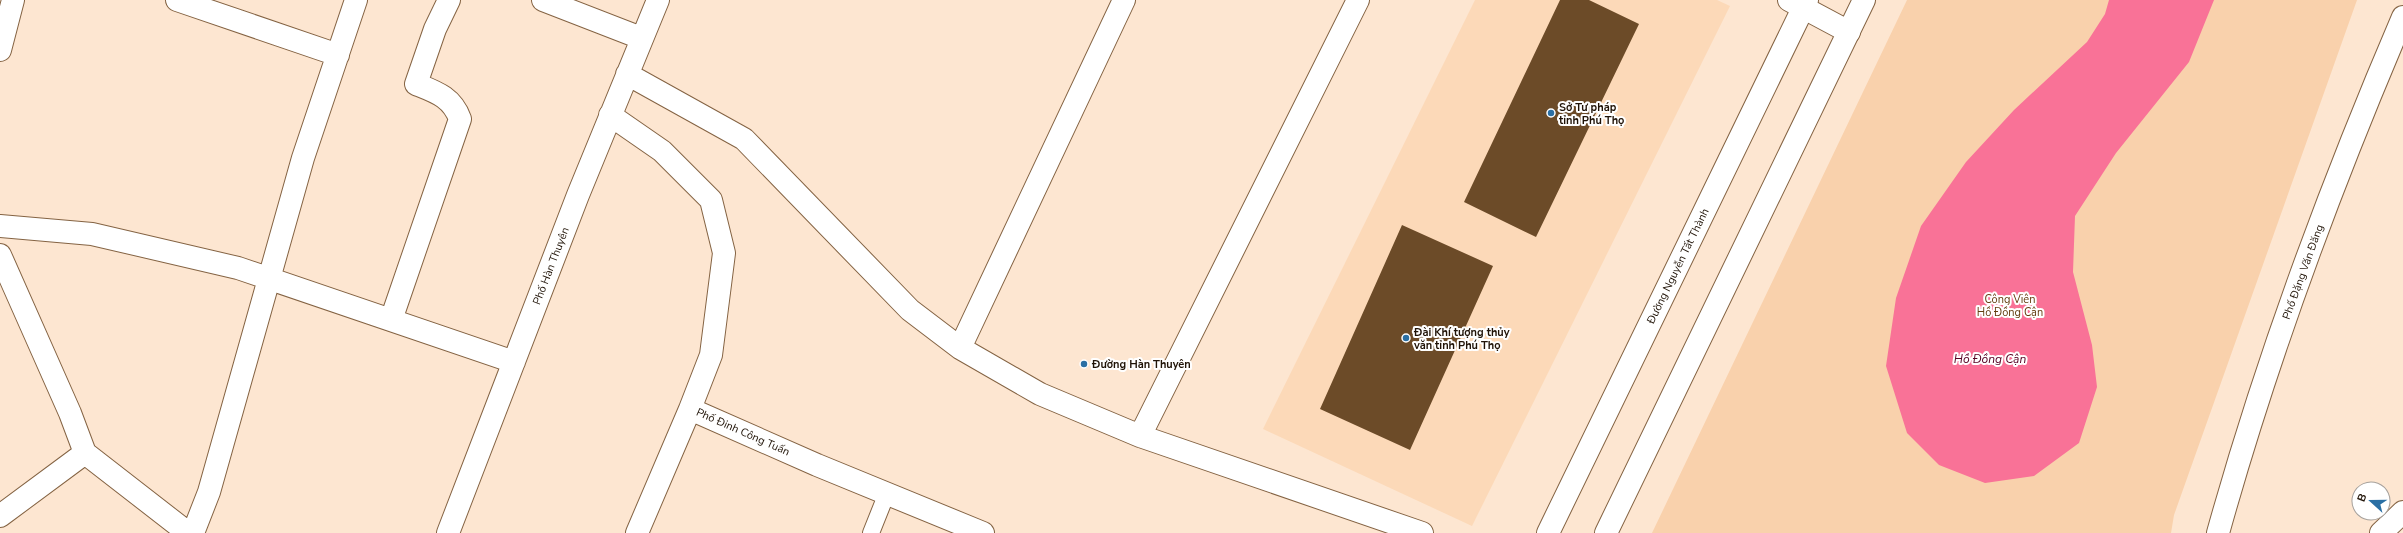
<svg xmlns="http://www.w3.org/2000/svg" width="2403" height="533" font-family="'Nunito Sans',sans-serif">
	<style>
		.built { fill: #fcd9b8 }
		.green { fill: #f9d1ac }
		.water { fill: #f97297 }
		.building { fill: #6c4b28 }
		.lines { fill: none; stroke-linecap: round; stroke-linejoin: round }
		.service-casing { stroke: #846343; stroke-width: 18 }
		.minor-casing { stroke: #846343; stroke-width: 24 }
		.primary-casing { stroke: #846343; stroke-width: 24 }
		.service { stroke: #fff; stroke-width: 16 }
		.minor { stroke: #fff; stroke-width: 22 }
		.primary { stroke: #fff; stroke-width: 22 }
		.poi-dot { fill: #2a6fa4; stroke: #fff; stroke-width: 1.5 }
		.labels { text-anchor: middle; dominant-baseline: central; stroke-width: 4; stroke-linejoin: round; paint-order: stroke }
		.poi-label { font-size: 11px; font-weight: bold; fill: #201307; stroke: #fff; text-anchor: start }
		.street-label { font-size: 11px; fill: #201307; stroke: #fff }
		.park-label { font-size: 11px; fill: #633d0f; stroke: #fff }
		.water-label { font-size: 12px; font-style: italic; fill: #560023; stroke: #fff }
	</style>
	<rect width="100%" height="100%" fill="#fde6d1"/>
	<path class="built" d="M1475,0H1717L1730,6L1472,526L1263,429Z"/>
	<path class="green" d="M1907,0H2357L2174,515L2171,533H1652Z"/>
	<path class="water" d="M2109,0H2214L2189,62L2116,153L2075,216L2073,272L2092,345L2097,387L2079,443L2034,476L1985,483L1939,465L1907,433L1886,366L1896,298L1921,226L1966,162L2014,110L2087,42L2105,14Z"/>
	<path class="building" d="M1560,0H1589L1639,24L1536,237L1464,202Z
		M1402,225L1493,266L1410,450L1320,409Z"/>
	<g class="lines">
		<g class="service-casing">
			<path id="service" d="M871,533L887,493"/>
		</g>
		<g class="minor-casing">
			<path id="minor" d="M177,0L338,55
				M543,0L641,38
				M1789,0L1849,32
				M0,50L13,0
				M627,74L744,139L910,310L960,348L1040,394L1140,436L1422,533
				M610,115L662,151L711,200L724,253L711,355L690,409L817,465L983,533
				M0,226L92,234L238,268L514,362
				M0,255L70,413L85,453L0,516
				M391,320L460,119C452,97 436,92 416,84L435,29L449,0
				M960,348L1124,0
				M1140,436L1358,0
				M85,453L188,533
				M193,533L209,492L303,158L356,0
				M448,533L578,195L658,0
				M637,533L690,409
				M2218,533C2267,357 2331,185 2403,17
				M2381,533L2403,512"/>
		</g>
		<g class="primary-casing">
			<path id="primary" d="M1548,533L1807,0
				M1606,533L1864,0"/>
		</g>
		<use href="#service" class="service"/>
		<use href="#minor" class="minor"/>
		<use href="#primary" class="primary"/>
	</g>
	<g class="poi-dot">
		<circle cx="1551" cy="113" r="4"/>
		<circle cx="1406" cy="338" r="4"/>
		<circle cx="1084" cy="364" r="4"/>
	</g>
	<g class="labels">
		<g class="poi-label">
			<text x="1559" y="107">Sở Tư pháp<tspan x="1559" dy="13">tỉnh Phú Thọ</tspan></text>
			<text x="1414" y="332">Đài Khí tượng thủy<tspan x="1414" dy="13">văn tỉnh Phú Thọ</tspan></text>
			<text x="1092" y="364">Đường Hàn Thuyên</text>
		</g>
		<g class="street-label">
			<text transform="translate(551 266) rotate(-69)">Phố Hàn Thuyên</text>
			<text transform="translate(1678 266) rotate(-64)">Đường Nguyễn Tất Thành</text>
			<text transform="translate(2303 272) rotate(-70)">Phố Đặng Văn Đăng</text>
			<text transform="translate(743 432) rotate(24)">Phố Đinh Công Tuấn</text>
		</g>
		<g class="park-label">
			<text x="2010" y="299">Công Viên<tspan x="2010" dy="13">Hồ Đồng Cận</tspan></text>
		</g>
		<g class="water-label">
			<text x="1990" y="359">Hồ Đồng Cận</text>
		</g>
	</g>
	<g transform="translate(2371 501) rotate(291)"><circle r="19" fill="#ffffff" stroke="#a6a19c"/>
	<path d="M0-3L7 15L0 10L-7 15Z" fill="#2a6fa4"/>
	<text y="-6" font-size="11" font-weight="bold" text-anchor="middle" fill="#201307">B</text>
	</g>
</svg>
